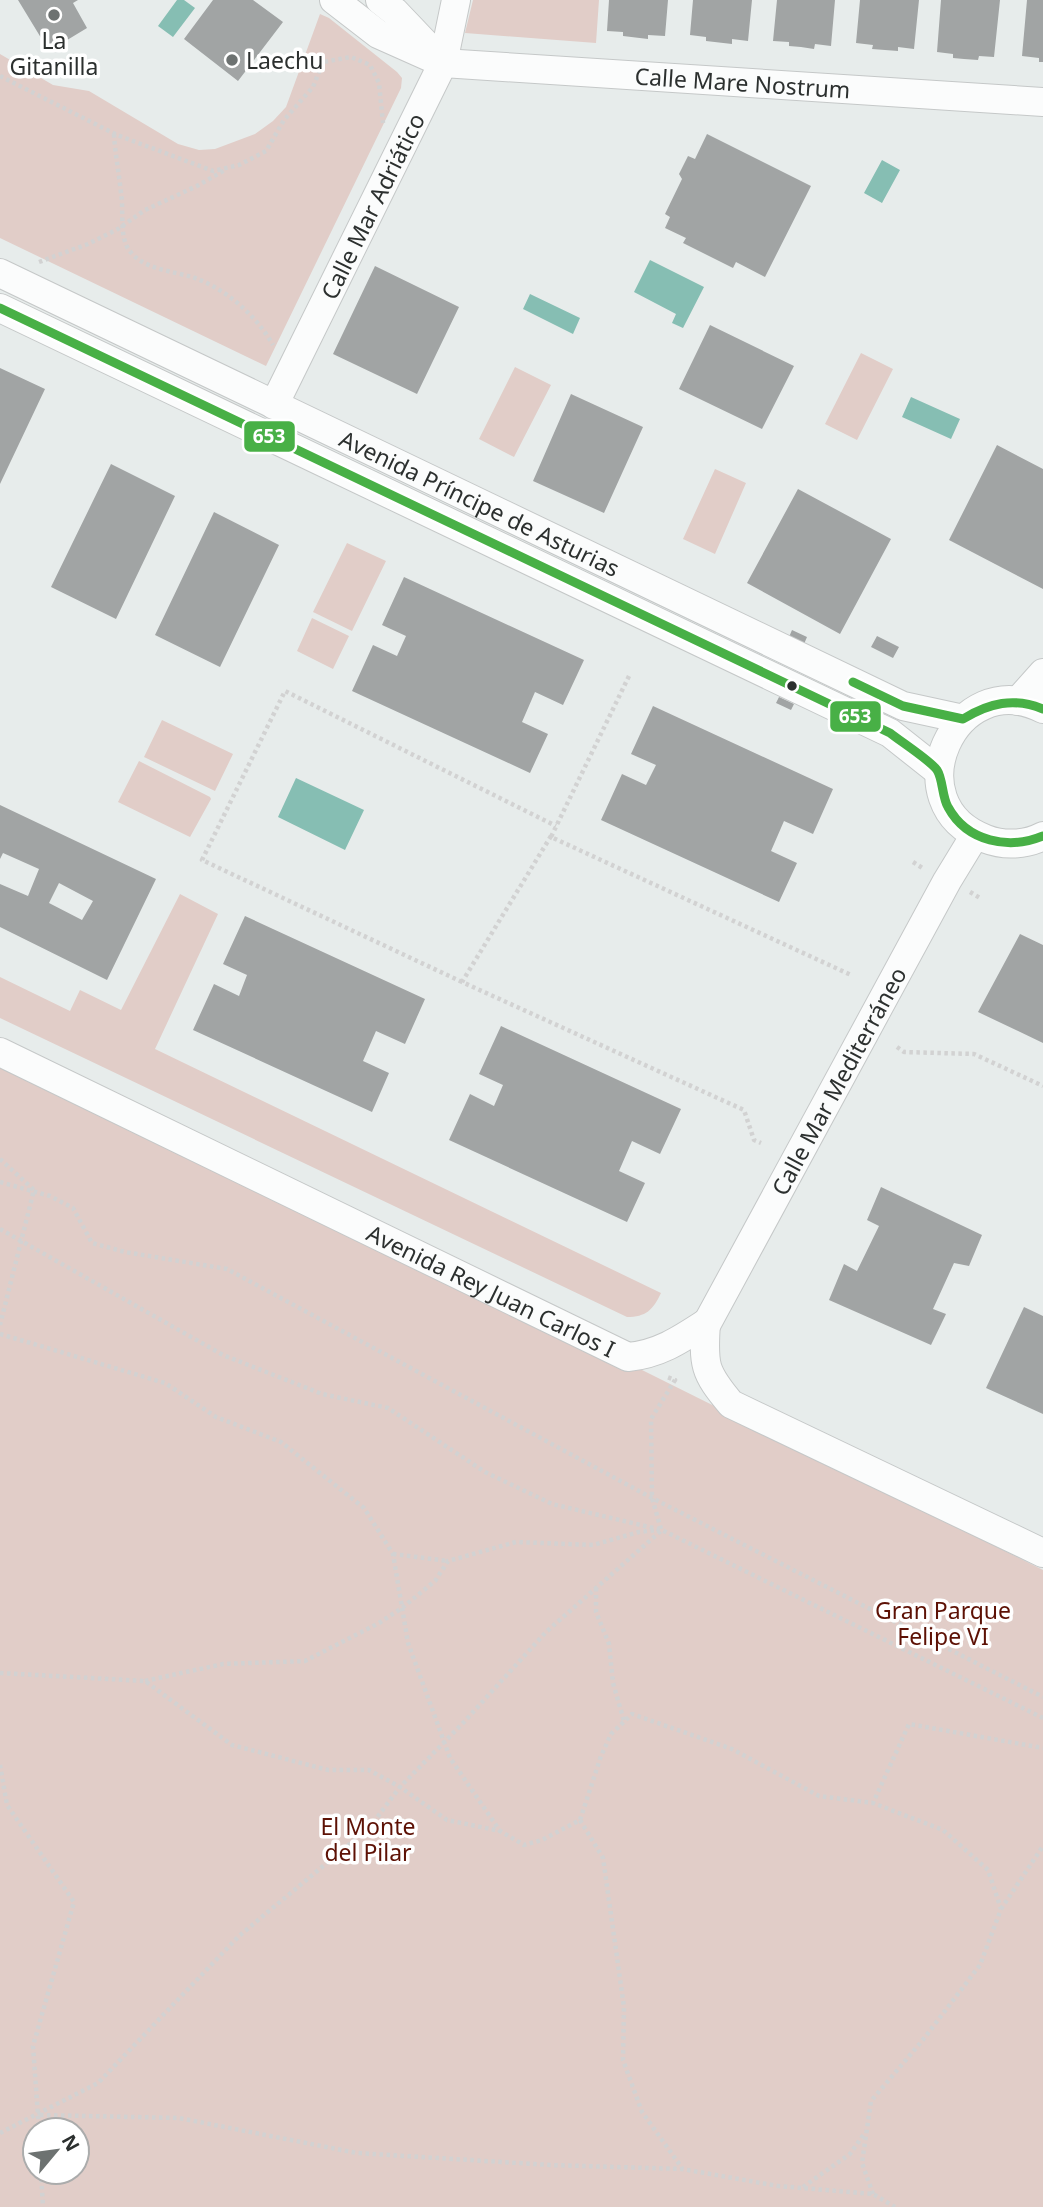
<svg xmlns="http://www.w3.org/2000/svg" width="1043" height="2207" font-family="'Noto Sans',sans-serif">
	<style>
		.green { fill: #e1cdc8; fill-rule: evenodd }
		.water { fill: #86beb3 }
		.building { fill: #a1a4a4; fill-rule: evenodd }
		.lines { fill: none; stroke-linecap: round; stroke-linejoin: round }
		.street-casing { stroke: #c5c8c8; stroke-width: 30 }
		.path { stroke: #d2d2d2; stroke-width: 4.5; stroke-dasharray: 3.5 3.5; stroke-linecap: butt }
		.street { stroke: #fbfcfc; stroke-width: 28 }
		.bus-1-casing { stroke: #fff; stroke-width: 14 }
		.bus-1 { stroke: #48b046; stroke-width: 9 }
		.poi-dot { fill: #6d7271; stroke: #fff; stroke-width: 2.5 }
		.bus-dot { fill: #2c302f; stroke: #fff; stroke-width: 2.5 }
		.labels { text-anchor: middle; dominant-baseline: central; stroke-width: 7; stroke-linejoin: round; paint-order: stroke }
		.poi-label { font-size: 23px; fill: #2c302f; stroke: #fff }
		.street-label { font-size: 23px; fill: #2c302f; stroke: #fff }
		.park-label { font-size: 23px; fill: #5d1105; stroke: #fff }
		.line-badge { stroke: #fff; stroke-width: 2.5 }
		.badge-label { font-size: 19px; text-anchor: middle; font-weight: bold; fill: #fff }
	</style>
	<rect width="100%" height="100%" fill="#e7eceb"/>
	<path class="green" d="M473,0H599L596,43L465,33Z
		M320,14L329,18L397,72L402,78L401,88L266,366L0,238V54L53,85L89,91L178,144L199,150L215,149L255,134L273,121L286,107Z
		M861,353L893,369L857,440L825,424Z
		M515,367L551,385L514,457L479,439Z
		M715,469L746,483L715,554L683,539Z
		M347,543L386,561L352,631L313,612Z
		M312,618L349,636L333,669L297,651Z
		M162,720L233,754L215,791L144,757Z
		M139,761L210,797L211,799L190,837L118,802Z
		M180,894L218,914L155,1049L661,1293C653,1310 646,1317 627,1317L0,1018V977L70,1011L80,990L121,1010Z
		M0,1064L638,1368L1043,1570V2207H0ZM35,2130H77V2172H35Z"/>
	<path class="water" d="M177,0H184L195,8L173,37L158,26Z
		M882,160L900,170L882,203L864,193Z
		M650,260L704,287L683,328L672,323L676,314L634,292Z
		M530,294L580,318L573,334L523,309Z
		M911,397L960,419L951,439L902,417Z
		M296,778L364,810L345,850L278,817Z"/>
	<path class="building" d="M18,0H78L73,3L87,28L49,51Z
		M213,0H253L283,22L238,81L184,39Z
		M609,0H668L665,36L648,35V39L623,36V32L607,31Z
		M693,0H752L748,41L732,39V44L706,41V37L690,35Z
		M777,0H835L831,46L815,44L814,49L801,47L789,46V42L773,41Z
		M860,0H919L914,49L898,47V51L872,49L873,45L856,43Z
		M941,0H1000L994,57L979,56L978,60L964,59L953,58V54L937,52Z
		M1027,0H1043V62H1039V58L1022,56Z
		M707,134L811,186L765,277L736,262L733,268L683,243L686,238L665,228L670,217L665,214L682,179L679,174L688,156L695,159Z
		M375,266L459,307L417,394L333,354Z
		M710,325L794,366L762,429L679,389Z
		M0,368L45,389L0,484Z
		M571,394L643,427L604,513L533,481Z
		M997,445L1043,469V589L949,540Z
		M111,464L175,496L116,619L51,587Z
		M798,489L891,539L840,634L747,583Z
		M214,512L279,545L220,667L155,635Z
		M404,577L584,660L563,705L535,692L522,722L548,734L530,773L352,691L373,645L397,656L406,636L382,625Z
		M792,630L807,637L804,644L789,637Z
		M877,636L899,647L893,658L871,647Z
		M779,697L794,704L791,710L776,703Z
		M653,706L833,789L813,834L784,821L771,851L797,863L779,902L601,820L622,774L646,785L656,765L631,754Z
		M0,805L156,879L107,980L0,927V884L28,896L39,869L3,853L0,859ZM59,883L93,901L82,920L49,903Z
		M245,916L425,999L405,1044L376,1031L363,1061L389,1073L372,1112L193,1030L214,984L239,996L247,975L223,964Z
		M1020,934L1043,945V1043L978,1012Z
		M501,1026L681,1109L660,1154L632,1141L619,1171L645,1183L627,1222L449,1140L470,1094L494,1106L503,1085L479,1074Z
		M881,1187L982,1235L969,1266L954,1263L933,1309L946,1314L931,1345L829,1300L844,1264L857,1271L879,1226L867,1220Z
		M1024,1307L1043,1316V1414L986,1388Z"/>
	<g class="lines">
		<g class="street-casing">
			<g id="street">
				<path id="s1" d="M334,0L378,34L443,63L1043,102"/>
				<path d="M380,0L395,12L434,53"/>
				<path id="s2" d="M0,273L903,706L963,719"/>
				<path d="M0,308L890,733L938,771"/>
				<path id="s3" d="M274,405L443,63L456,0"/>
				<path d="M1018,701L1043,673"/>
				<path d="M1043,709C955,664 892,804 986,839C1004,846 1026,845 1043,836"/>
				<path id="s4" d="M0,1052L628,1357C659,1354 680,1340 706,1323"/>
				<path d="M706,1323C703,1365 704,1372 731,1404L1043,1553"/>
				<path id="s5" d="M705,1327L947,881L975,835"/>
			</g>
		</g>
		<path class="path" d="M0,76L117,135L213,171L239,165L266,151L284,120L313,87L323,62L351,57L370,65L379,83L383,123
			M114,134C115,154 119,173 121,193C124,210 119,236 129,250C142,269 172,271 192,277C225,288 256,315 273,345
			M39,262L88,244L118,229L145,210L197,186L225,170
			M629,676L551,837L851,975
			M551,836L462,982L744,1110L754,1140L761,1143
			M913,862L924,869
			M970,892L980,898
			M462,982L202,860L285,691L556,826
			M897,1047L904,1052L974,1054L1043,1086
			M0,1159L34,1190L0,1325
			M0,1182L50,1196L73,1208L92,1243L125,1252L227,1269L652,1498L1043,1697
			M0,1229L223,1355L322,1394L388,1408L485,1472L552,1504L662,1530L1043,1718
			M0,1334L165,1383L216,1417L281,1442L364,1508L393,1554L408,1643L450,1758L500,1831
			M661,1529L652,1498L651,1419L675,1380L667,1377
			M393,1554L448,1561
			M596,1588V1612L609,1644L613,1683L624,1721
			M0,1673L145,1681L232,1745L328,1770H369L400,1787L447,1820L500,1831L524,1845L542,1840L580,1820L601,1756L611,1734L632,1714L732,1749L819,1796L873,1803L909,1724L1043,1748
			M145,1681L223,1664L305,1661L379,1623L402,1608L435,1581L448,1561L516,1542L593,1545L639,1532L657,1530
			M0,1765L7,1805L74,1902L33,2046L39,2130
			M580,1820L603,1858L624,2007L623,2060L642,2112L682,2168
			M1001,1909L1043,1846
			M40,2115L179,2118L357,2153L550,2165L682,2169L778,2186L873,2194L895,2207
			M0,2133L98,2083L239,1936L369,1828L400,1787L464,1722L546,1632L662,1530
			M41,2172L43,2207
			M803,2187L850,2154L864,2134
			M873,2194L862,2163L871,2101L922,2041L980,1965L1001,1909L988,1870L943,1830L873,1803"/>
		<use href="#street" class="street"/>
		<g class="bus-1-casing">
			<path id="bus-1" d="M0,308L890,733C900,741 931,761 937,770C943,779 942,797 948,807C967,842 1009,850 1043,836
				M853,682L903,706L963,719C989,703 1014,697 1043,709"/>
		</g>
		<use href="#bus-1" class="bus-1"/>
	</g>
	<g class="poi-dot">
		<circle cx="54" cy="15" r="7"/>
		<circle cx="232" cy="60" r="7"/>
	</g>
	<circle class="bus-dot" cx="792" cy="686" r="6"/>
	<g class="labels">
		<g class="poi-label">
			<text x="54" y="40">La<tspan x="54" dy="26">Gitanilla</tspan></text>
			<text x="246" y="60" text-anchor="start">Laechu</text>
		</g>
		<g class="street-label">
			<text stroke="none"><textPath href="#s1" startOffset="427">Calle Mare Nostrum</textPath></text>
			<text stroke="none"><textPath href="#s3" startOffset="222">Calle Mar Adriático</textPath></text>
			<text stroke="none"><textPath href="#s2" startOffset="532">Avenida Príncipe de Asturias</textPath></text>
			<text stroke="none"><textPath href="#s5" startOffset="280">Calle Mar Mediterráneo</textPath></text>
			<text stroke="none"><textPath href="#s4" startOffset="546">Avenida Rey Juan Carlos I</textPath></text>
		</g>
		<g class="park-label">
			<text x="943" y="1610">Gran Parque<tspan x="943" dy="26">Felipe VI</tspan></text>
			<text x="368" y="1826">El Monte<tspan x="368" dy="26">del Pilar</tspan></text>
		</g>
	</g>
	<g class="line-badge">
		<rect x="243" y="420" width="53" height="33" rx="7" fill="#48b046"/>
		<rect x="829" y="700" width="53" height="33" rx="7" fill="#48b046"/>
	</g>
	<g class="badge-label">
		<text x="269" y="443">653</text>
		<text x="855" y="723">653</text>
	</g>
	<g transform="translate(56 2151) rotate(61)"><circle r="33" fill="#ffffff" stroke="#abacac" stroke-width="2"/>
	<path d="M0-5L12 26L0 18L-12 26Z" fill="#6d7271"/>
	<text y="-10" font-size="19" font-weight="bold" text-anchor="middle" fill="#2c302f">N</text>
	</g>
</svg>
